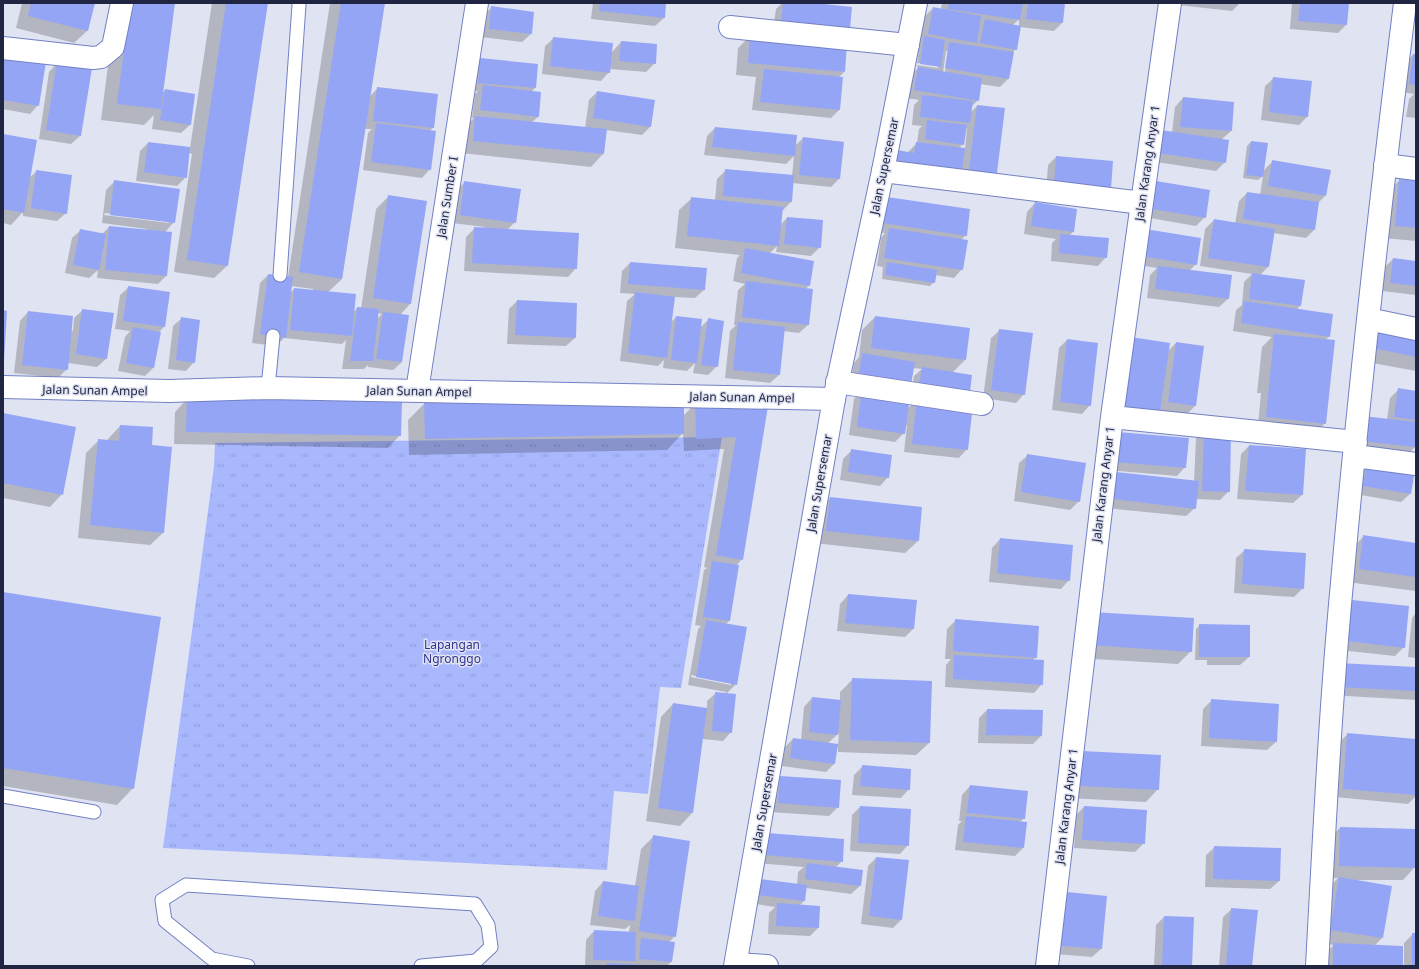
<svg xmlns="http://www.w3.org/2000/svg" width="1419" height="969" font-family="'Noto Sans',sans-serif">
	<style>
		.grass { fill: url(#grass-tufts) }
		.shadow { fill: #0003; fill-rule: evenodd }
		.building { fill: #95a5f5 }
		.lines { fill: none; stroke-linecap: round; stroke-linejoin: round }
		.service-casing { stroke: #7280c4; stroke-width: 15 }
		.minor-casing { stroke: #7280c4; stroke-width: 24 }
		.secondary-casing { stroke: #7280c4; stroke-width: 24 }
		.service { stroke: #fff; stroke-width: 13 }
		.minor { stroke: #fff; stroke-width: 22 }
		.secondary { stroke: #fff; stroke-width: 22 }
		.labels { text-anchor: middle; dominant-baseline: central; stroke-width: 3; stroke-linejoin: round; paint-order: stroke }
		.street-label { font-size: 12px; fill: #202541; stroke: #e0e3f2 }
		.park-label { font-size: 12px; fill: #303590; stroke: #e0e3f2 }
	</style>
	<defs>
		<pattern id="grass-tufts" width="24" height="20" patternUnits="userSpaceOnUse"><rect width="24" height="20" fill="#a9b8fd"/><path d="M3 7l-1-3M5 7V3M7 7l1-3M15 17l-1-3M17 17v-4M19 17l1-3" fill="none" stroke="#919eda"/></pattern>
	</defs>
	<rect width="100%" height="100%" fill="#e0e3f2"/>
	<path class="grass" d="M722,437L681,688L660,687L648,794L614,791L607,870L163,848L214,466L215,443Z"/>
	<path class="shadow" d="M22,3H94L87,31L74,43L16,28Z
		M116,3H174L162,93L165,90L194,95L190,125L181,133L152,129L154,115L144,125L101,120Z
		M212,3H267L227,266L214,278L174,272L192,154L189,153L186,177L177,186L136,181L140,151L148,143L190,148Z
		M330,3H384L370,96L378,88L433,127L430,131V169L422,178L363,170L368,133L372,129H365L342,279L328,292L353,313L357,308L361,309L376,209L389,196L426,202L410,304L400,315L402,362L393,370L368,367V365L364,369H342L346,340L342,344L284,338L276,346L252,343L260,283L268,275L288,277ZM291,286L313,289V291L294,289L290,293ZM377,313L382,314L377,319Z
		M593,3H665L664,18L655,26L591,19Z
		M782,3H806L851,8L773,29L776,9Z
		M942,3H1064L1062,23L1054,31L1020,27L1016,49L1013,52L1008,79L1000,87L980,84L978,100L971,107L970,113L977,106L996,181L907,153L917,143L919,129L922,126L912,125L914,105L919,100L906,98L910,76L918,68L917,65L938,68V66L917,63L924,17L933,8L941,10ZM1019,19V26L1013,25ZM946,51H948L945,73H943ZM965,128H967L965,149L959,148L963,144Z
		M1178,3H1240L1232,11L1178,5Z
		M1292,3H1348L1346,25L1338,33L1290,29Z
		M492,7L531,34L522,42L481,37L483,16Z
		M751,35L844,72L838,78L839,110L831,118L752,110L756,77L736,75L738,48Z
		M554,38L612,52L621,42L655,63L646,72L610,69L609,72L601,81L542,74L545,46Z
		M1413,55H1416V118L1406,117L1409,99L1414,94L1401,92L1405,63Z
		M3,57L38,105L30,114L3,109Z
		M480,59L535,88L531,92L538,117L532,122L585,128L589,100L597,92L651,126L642,135L606,130L603,154L591,167L461,153L463,129L474,118H472L475,94L478,91H470L472,68Z
		M57,63L80,136L71,144L39,139L49,72Z
		M1274,78L1307,117L1299,125L1261,120L1265,86Z
		M1183,98L1231,131L1221,140L1225,162L1216,171L1143,160L1172,133L1175,107Z
		M715,128L795,146L803,138L843,142L839,179L831,187L792,183L791,202L782,211L780,225L787,218L820,247L811,256L776,252L777,246L769,254L809,285L806,289L808,325L799,333L783,331L779,375L770,383L725,378L730,331L736,325H734L738,290L745,284L733,281L737,258L740,255L675,248L679,210L692,198L715,200L717,179L726,170L792,176L794,156L786,164L704,155L707,136Z
		M3,135L29,178L37,171L66,213L57,221L23,216V212L11,225L3,223Z
		M1251,142L1263,171L1273,161L1325,196L1318,203L1314,230L1306,238L1273,233L1268,267L1260,275L1300,306L1296,310L1329,336L1326,340L1325,423L1317,432L1258,425L1261,393H1257L1262,347L1272,337L1233,331L1236,310L1242,305L1244,282L1252,274L1200,266L1205,229L1214,220L1235,224L1239,201L1247,193L1260,195L1263,176L1258,180L1243,178L1247,146Z
		M1056,157L1112,162L1046,192L1048,165Z
		M1400,180L1416,181V241L1383,238L1387,192Z
		M115,181L174,222L165,232L166,276L158,284L97,278L98,270L89,278L65,273L72,238L81,230L102,234L109,227L147,230V229L102,223L106,190ZM105,213L169,221V223L104,215Z
		M465,182L515,222L507,230L576,268L568,277L464,271L466,237L475,228L484,229L485,227L452,223L456,191Z
		M1148,191L1205,217L1196,226L1144,217Z
		M1035,203L1076,210L1073,232L1069,236L1106,257L1098,266L1051,261L1052,243L1056,239L1024,234L1027,212Z
		M879,206L966,235L961,240L962,269L954,278L935,275L934,282L930,286L882,279L883,267L877,266L881,238L885,233L875,232Z
		M1137,239L1196,264L1189,271L1228,299L1219,307L1147,298L1150,275L1157,268L1133,264Z
		M1393,259L1416,262V295L1382,291L1385,267Z
		M630,263L706,269L704,290L695,298L674,297L670,323L676,317L700,328L708,320L717,366L708,375L693,373L695,363L687,371L663,368L664,360L658,366L620,361L627,301L635,294L620,293L622,271Z
		M129,287L165,326L158,333L154,367L145,376L118,371L125,337L130,331L115,329L120,295Z
		M517,301L576,304L575,338L566,346L507,344L509,309Z
		M83,310L112,314L106,359L97,367L68,363L67,369L58,378L14,373L20,321L28,312L73,331L74,318Z
		M875,317L969,329L965,360L952,373L968,400L967,449L959,458L904,452L907,425H905L904,433L895,442L849,435L854,399L861,391L850,389L854,363L859,357L862,330ZM913,368L922,369L914,376L910,400L915,401L907,409Z
		M182,318L194,362L186,371L168,369L173,326Z
		M1000,330L1024,394L1016,403L983,398L991,338Z
		M1416,333V371L1356,360L1360,337Z
		M1067,340L1090,405L1082,414L1052,410L1059,348Z
		M1176,343L1195,406L1187,414L1159,410L1168,351Z
		M1399,389L1416,392L1415,447L1407,455L1352,449L1387,420L1390,398Z
		M187,399L400,435L388,448L174,444L175,412Z
		M768,401L742,559L736,566L729,621L726,624L736,684L726,694L731,732L723,741L702,739L692,813L680,826L646,821L661,717L673,704L707,709V701L716,693L725,694L726,692L688,685L698,629L701,626L695,625L704,570L707,568L704,567L724,449L684,451L683,433L667,450L409,455L408,420L425,403L683,416L695,404ZM691,675L731,683V685L691,677Z
		M3,414L62,494L50,507L3,498Z
		M120,426L151,446L163,533L150,545L78,538L86,453L99,440L108,441V439Z
		M1204,430L1229,491L1220,500L1196,499L1195,508L1186,516L1105,508L1108,481L1194,482L1196,438Z
		M1110,441L1185,467L1177,476L1107,470Z
		M1249,446L1302,495L1293,503L1237,499L1241,454Z
		M851,451L888,477L880,486L840,480L843,459Z
		M1028,455L1079,501L1070,510L1014,501L1019,463Z
		M1367,462L1410,494L1401,502L1355,494L1359,471Z
		M830,498L918,541L905,553L814,543L818,511Z
		M1364,536L1416,544V591L1347,582L1351,549Z
		M1000,539L1069,580L1061,589L989,582L992,548Z
		M1245,550L1303,588L1294,597L1234,593L1236,558Z
		M3,593L133,788L117,805L3,786Z
		M848,595L916,601L913,629L905,637L837,631L840,604Z
		M1352,601L1404,647L1395,656L1339,650L1344,609Z
		M1416,613V658L1408,657L1412,618Z
		M956,620L1036,657L1032,661L1042,684L1034,693L945,687L946,665L951,659H945L947,629Z
		M1200,625L1249,657L1240,665H1207V660H1195L1196,629Z
		M1078,626L1191,651L1178,664L1077,658Z
		M1416,668V700L1329,695L1330,672Z
		M853,679L929,743L916,755L838,752V748H837L834,764L826,772L782,766L785,747L793,739L801,740L804,707L812,698L840,701V692ZM839,733L838,745L827,744Z
		M1212,700L1276,742L1267,750L1201,746L1203,709Z
		M987,710L1041,736L1033,744L978,743L979,718Z
		M1348,734L1416,740V796L1408,804L1335,797L1339,742Z
		M1069,765L1158,789L1146,802L1068,798Z
		M862,767L909,789L901,798L852,795L854,775Z
		M780,777L838,807L829,816L770,812L772,785Z
		M970,786L1024,818L1020,822L1023,848L1015,856L955,850L958,825L962,821H959L962,795Z
		M860,807L908,845L900,854L850,851L852,815Z
		M1084,807L1144,843L1135,852L1074,848L1076,815Z
		M1416,811L1415,867L1403,880H1352L1391,887L1382,938L1374,946L1402,966H1321V957L1334,945L1318,942L1326,890L1338,878H1327V840L1340,828L1415,830Z
		M654,836L675,936L669,942L671,962L667,966H585L586,940L594,931L629,932L630,925L625,929L590,925L595,891L603,882L635,886L641,849Z
		M759,842L842,861L835,868L860,886L851,894L806,888L804,901L799,906L818,928L810,936L768,934L769,913L775,907L750,903L752,889L797,885L798,872L804,867L757,863Z
		M1215,847L1279,881L1270,889L1205,887L1206,855Z
		M876,858L901,920L893,928L861,924L868,866Z
		M1106,897L1101,949L1092,957L1043,953Z
		M1232,909L1251,966H1219L1223,917Z
		M1164,917L1191,966H1154L1156,925Z
		M1413,934H1416V966H1404V943Z"/>
	<path class="building" d="M31,3H95L88,31L28,16Z
		M130,3H175L161,109L117,104Z
		M226,3H268L228,266L187,260Z
		M341,3H385L342,279L299,272Z
		M600,3H666L665,18L599,11Z
		M783,3H815L852,7L850,29L781,21Z
		M949,3H1023L1020,20L948,9Z
		M1028,3H1065L1063,23L1026,19Z
		M1300,3H1349L1347,25L1298,21Z
		M491,6L534,12L532,34L489,29Z
		M933,7L981,16L977,43L928,34Z
		M985,19L1021,26L1017,50L980,43Z
		M750,34L847,43L845,72L748,63Z
		M924,36L945,40L941,67L920,64Z
		M553,37L613,43L610,73L550,66Z
		M621,41L657,44L656,64L619,61Z
		M949,42L1014,52L1009,79L945,68Z
		M1413,54H1416V85L1409,84Z
		M3,56L46,62L39,106L3,100Z
		M480,58L538,64L536,88L478,83Z
		M57,62L92,68L81,136L46,130Z
		M918,67L982,78L979,101L914,90Z
		M764,69L843,77L840,110L760,102Z
		M1273,77L1312,81L1308,117L1269,112Z
		M483,85L541,92L539,117L480,110Z
		M377,87L438,94L434,128L373,121Z
		M165,89L195,94L191,125L160,120Z
		M597,91L655,100L651,127L593,118Z
		M922,95L973,101L970,123L920,117Z
		M1183,97L1234,102L1232,131L1180,127Z
		M977,105L1005,108L996,181L968,178Z
		M475,116L607,129L604,154L473,141Z
		M927,120L967,125L964,145L925,139Z
		M376,123L436,131L431,170L371,162Z
		M715,127L797,135L795,156L712,147Z
		M1154,129L1229,140L1226,163L1151,152Z
		M3,134L37,140L24,213L3,209Z
		M803,137L844,142L840,179L799,175Z
		M1251,141L1268,143L1263,177L1246,175Z
		M148,142L190,147L187,178L144,172Z
		M916,142L965,148L961,178L894,170L897,150L914,153Z
		M1056,156L1113,161L1111,189L1054,184Z
		M1272,160L1331,170L1326,196L1268,186Z
		M725,169L794,175L792,202L723,196Z
		M36,170L72,175L67,214L31,208Z
		M1399,179L1416,180V228L1395,226Z
		M114,180L180,189L175,223L110,215Z
		M464,181L521,189L516,223L460,215Z
		M1156,181L1210,190L1206,218L1152,209Z
		M1247,192L1319,202L1315,230L1243,219Z
		M388,195L427,201L411,304L373,298Z
		M691,197L783,207L779,246L687,236Z
		M887,197L970,209L967,236L883,223Z
		M1035,202L1077,209L1074,232L1031,226Z
		M787,217L823,220L821,248L784,244Z
		M1214,219L1275,229L1269,267L1208,258Z
		M109,226L172,232L167,276L105,270Z
		M474,227L579,233L577,269L472,263Z
		M889,228L968,240L963,270L884,258Z
		M80,229L106,234L99,270L73,265Z
		M1145,229L1201,238L1197,265L1141,256Z
		M1060,234L1109,238L1107,258L1059,253Z
		M745,248L814,261L810,286L741,273Z
		M1393,258L1416,261V286L1390,283Z
		M630,262L707,268L705,290L628,284Z
		M887,262L937,270L935,283L885,275Z
		M1158,266L1232,275L1229,299L1155,289Z
		M1252,273L1305,280L1301,306L1249,299Z
		M268,274L293,277L286,338L260,334Z
		M746,281L813,289L809,325L742,317Z
		M128,286L170,292L165,327L123,321Z
		M294,288L356,294L352,336L290,330Z
		M635,292L675,297L667,358L628,353Z
		M517,300L577,303L576,338L515,335Z
		M1244,301L1333,314L1330,337L1241,323Z
		M357,307L379,309L373,361H350Z
		M82,309L114,313L107,359L76,354Z
		M3,310L7,311L4,361H3Z
		M28,311L73,316L68,370L22,365Z
		M383,312L409,315L402,362L376,359Z
		M676,316L702,319L697,363L671,360Z
		M875,316L970,328L966,360L871,348Z
		M181,317L200,320L195,363L176,360Z
		M708,318L724,321L718,367L701,365Z
		M738,322L785,327L780,375L733,370Z
		M1373,323L1416,332V357L1368,347Z
		M133,327L161,332L154,368L126,363Z
		M999,329L1033,333L1025,395L991,390Z
		M1274,334L1335,340L1326,424L1266,417Z
		M1124,336L1170,343L1159,418L1114,411Z
		M1067,339L1098,343L1091,406L1060,402Z
		M1176,342L1204,346L1196,406L1168,402Z
		M862,353L915,362L910,390L858,381Z
		M922,367L972,375L969,400L918,392Z
		M1398,388L1416,391V420L1394,417Z
		M862,389L910,396L905,434L857,427Z
		M187,398L402,402L401,436L186,432Z
		M917,398L973,404L968,450L912,444Z
		M769,400L743,560L716,555L736,437L696,439L695,403Z
		M424,402H684V434L425,439Z
		M3,413L76,427L63,495L3,483Z
		M1363,416L1416,422V447L1360,441Z
		M120,425L153,427L152,445L172,447L164,533L90,525L98,439L119,441Z
		M1204,429L1231,430L1230,492L1202,491Z
		M1118,432L1189,438L1186,468L1115,462Z
		M1249,445L1306,449L1303,495L1245,491Z
		M851,449L892,455L889,478L848,472Z
		M1027,454L1086,463L1080,502L1021,492Z
		M1367,461L1415,470L1411,494L1363,486Z
		M1116,472L1199,481L1196,509L1113,499Z
		M830,497L922,507L919,541L826,531Z
		M1363,535L1416,543V577L1359,569Z
		M1000,538L1073,545L1070,581L997,573Z
		M1244,549L1306,553L1304,589L1242,584Z
		M712,561L739,565L730,621L703,617Z
		M3,592L161,617L134,789L3,768Z
		M848,594L917,600L914,629L845,623Z
		M1352,600L1409,606L1405,648L1347,641Z
		M1091,612L1194,618L1192,652L1089,645Z
		M955,619L1039,626L1037,658L953,651Z
		M706,620L747,627L737,685L696,677Z
		M1199,624L1250,625V657H1199Z
		M954,655L1044,660L1043,685L953,679Z
		M1338,663L1416,667V691L1337,687Z
		M852,678L932,681L930,743L850,740Z
		M715,692L736,694L732,733L712,731Z
		M812,697L841,700L838,735L809,732Z
		M1211,699L1279,704L1277,742L1209,738Z
		M673,703L707,708L693,813L658,808Z
		M987,709L1043,710L1042,736L986,735Z
		M1347,733L1416,739V795L1343,789Z
		M793,738L838,744L835,764L790,758Z
		M1082,751L1161,755L1159,790L1080,786Z
		M862,765L911,769L910,790L860,786Z
		M780,776L841,780L839,808L778,803Z
		M970,785L1028,791L1025,819L967,813Z
		M860,806L911,809L909,846L858,843Z
		M1084,806L1147,810L1145,844L1082,840Z
		M966,816L1027,822L1024,848L963,842Z
		M1340,827L1416,829V868L1339,866Z
		M767,833L844,839L843,862L765,855Z
		M653,835L690,841L676,937L639,931Z
		M1214,846L1281,848L1280,881L1213,879Z
		M876,857L909,860L902,920L869,916Z
		M807,863L863,870L861,886L805,879Z
		M1339,877L1392,886L1383,938L1330,930Z
		M760,879L807,885L805,901L758,895Z
		M603,881L639,886L635,921L598,916Z
		M1057,891L1107,896L1102,949L1051,945Z
		M777,903L820,906L819,928L776,926Z
		M1231,908L1258,910L1252,966H1226Z
		M1164,916L1194,917L1192,966H1162Z
		M594,930L636,932L635,961L593,960Z
		M1412,933H1416V966H1412Z
		M641,938L675,942L672,962L639,959Z
		M1333,943L1403,946V966H1333Z
		M607,963L641,965V966H607Z"/>
	<g class="lines">
		<g class="service-casing">
			<path id="service" d="M280,275L299,5
				M268,388L273,336
				M3,796L94,812
				M248,966L212,959L165,921L162,900L186,885L475,904L488,925L491,947L476,961L421,966"/>
		</g>
		<g class="minor-casing">
			<path id="minor" d="M730,27L908,45
				M3,48L93,58L101,57L113,47L122,3
				M1385,165L1416,169
				M883,171L1142,203
				M1368,319L1416,329
				M837,382L982,404
				M3,387L169,391L268,388L834,399
				M417,391L477,3
				M1112,417L1356,442
				M1355,456L1416,464
				M736,964L767,966
				M1047,966L1112,417L1170,3
				M1317,966C1324,838 1330,710 1342,583C1359,389 1381,196 1405,3"/>
		</g>
		<g class="secondary-casing">
			<path id="secondary" d="M735,966L834,399L883,171L916,3"/>
		</g>
		<use href="#service" class="service"/>
		<use href="#minor" class="minor"/>
		<use href="#secondary" class="secondary"/>
	</g>
	<g class="labels">
		<g class="street-label">
			<text transform="translate(1147 163) rotate(-82)">Jalan Karang Anyar 1</text>
			<text transform="translate(884 166) rotate(-78)">Jalan Supersemar</text>
			<text transform="translate(447 197) rotate(-81)">Jalan Sumber I</text>
			<text transform="translate(95 390) rotate(1)">Jalan Sunan Ampel</text>
			<text transform="translate(419 391) rotate(1)">Jalan Sunan Ampel</text>
			<text transform="translate(742 397) rotate(1)">Jalan Sunan Ampel</text>
			<text transform="translate(819 483) rotate(-80)">Jalan Supersemar</text>
			<text transform="translate(1103 484) rotate(-83)">Jalan Karang Anyar 1</text>
			<text transform="translate(764 802) rotate(-80)">Jalan Supersemar</text>
			<text transform="translate(1066 806) rotate(-83)">Jalan Karang Anyar 1</text>
		</g>
		<g class="park-label">
			<text x="452" y="644">Lapangan<tspan x="452" dy="14">Ngronggo</tspan></text>
		</g>
	</g>
	<rect width="1419" height="969" fill="none" stroke="#202541" stroke-width="8"/>
</svg>
